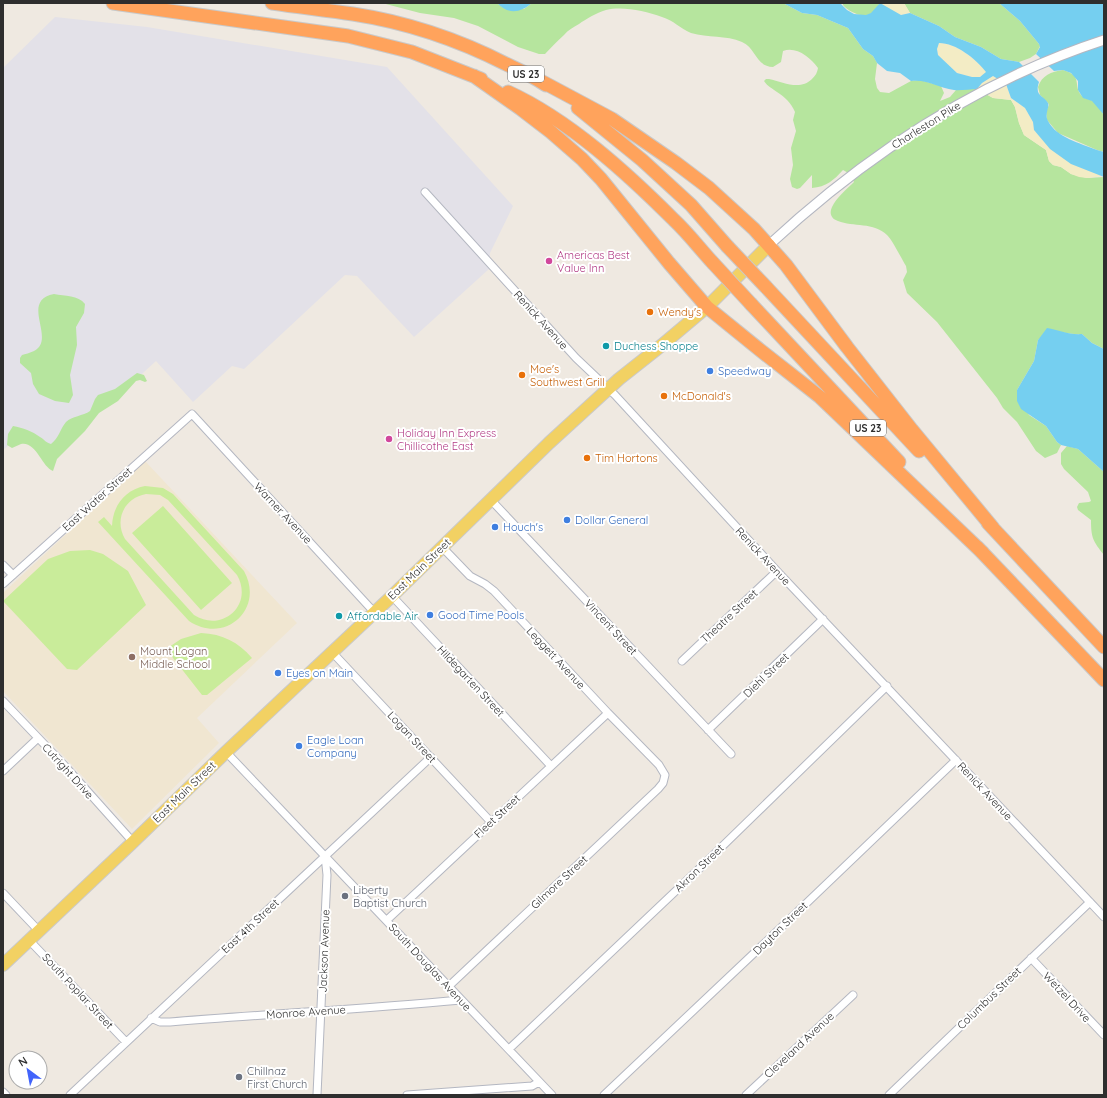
<svg xmlns="http://www.w3.org/2000/svg" width="1107" height="1098" font-family="Quicksand,sans-serif">
	<style>
		.industrial { fill: #e3e1e8 }
		.education { fill: #f0e6d1 }
		.green { fill: #b6e59e }
		.sand { fill: #f3ecc5 }
		.pitch { fill: #c9ec9a; fill-rule: evenodd }
		.water { fill: #75cff0; fill-rule: evenodd }
		.lines { fill: none; stroke-linecap: round; stroke-linejoin: round }
		.minor-casing { stroke: #b4b7c1; stroke-width: 9 }
		.tertiary-casing { stroke: #b4b7c1; stroke-width: 11 }
		.primary-casing { stroke: #c9c9c9; stroke-width: 14 }
		.motorway-casing { stroke: #c9c9c9; stroke-width: 15 }
		.minor { stroke: #fff; stroke-width: 7 }
		.tertiary { stroke: #fff; stroke-width: 9 }
		.primary { stroke: #f2d163; stroke-width: 12 }
		.motorway { stroke: #ffa35c; stroke-width: 13 }
		.motorway-bridge-casing { stroke: #c9c9c9; stroke-width: 15; stroke-linecap: butt }
		.motorway-bridge { stroke: #ffa35c; stroke-width: 13 }
		.hotel-dot { fill: #d1479c; stroke: #fff; stroke-width: 1.5 }
		.food-dot { fill: #e8710a; stroke: #fff; stroke-width: 1.5 }
		.culture-dot { fill: #0f9aa8; stroke: #fff; stroke-width: 1.5 }
		.shop-dot { fill: #3f7fe0; stroke: #fff; stroke-width: 1.5 }
		.education-dot { fill: #8d6e63; stroke: #fff; stroke-width: 1.5 }
		.worship-dot { fill: #6b7280; stroke: #fff; stroke-width: 1.5 }
		.labels { text-anchor: middle; dominant-baseline: central; stroke-width: 4; stroke-linejoin: round; paint-order: stroke }
		.shield { fill: #fff; stroke: #6d6d6d; stroke-width: 1 }
		.shield-label { font-size: 10px; font-weight: bold; fill: #2e2e2e }
		.street-label { font-size: 11px; fill: #2e2e2e; stroke: #fff }
		.hotel-label { font-size: 11px; fill: #b23c85; stroke: #fff; text-anchor: start }
		.food-label { font-size: 11px; fill: #c56008; stroke: #fff; text-anchor: start }
		.culture-label { font-size: 11px; fill: #0d838f; stroke: #fff; text-anchor: start }
		.shop-label { font-size: 11px; fill: #366cbe; stroke: #fff; text-anchor: start }
		.education-label { font-size: 11px; fill: #785e54; stroke: #fff; text-anchor: start }
		.worship-label { font-size: 11px; fill: #5b616d; stroke: #fff; text-anchor: start }
	</style>
	<rect width="100%" height="100%" fill="#efe9e1"/>
	<path class="industrial" d="M55,17L147,27L387,67L513,206L490,253L489,269L414,337L357,276L345,275L244,369L232,366L193,402L156,361L50,458L24,432L3,450V68Z"/>
	<path class="education" d="M145,461L297,623L197,718L219,743L132,829L3,691V593Z"/>
	<path class="green" d="M382,3H497L502,7L524,9L532,3H783L802,13L817,15L848,28L863,49L873,56L876,61L877,63L875,79L877,88L880,92L889,93L911,81L920,80L941,86L944,93L940,101L950,97L956,90L965,89H977L993,98L1011,100L1015,107L1019,123L1024,135L1046,150L1049,161L1053,165L1061,167L1071,174L1087,178L1104,177V349L1092,343L1082,334C1075,335 1056,332 1050,329L1038,340L1034,361L1017,390L1029,415L1046,426L1057,442L1061,445L1057,453L1045,458L1036,451L1017,422L1003,408L997,398L937,322L907,293L903,280L907,272L906,266C901,258 893,241 887,235C874,222 853,227 838,221C831,219 829,213 832,207C836,198 847,189 854,182L850,174L843,170C834,180 826,187 812,188V175L800,188L797,189L792,187L790,179L793,165L791,148L796,131L793,120L795,112C791,103 785,97 777,92C772,88 768,87 764,81L766,79H769C783,82 800,91 812,79C816,75 817,73 818,68C810,57 796,46 783,51L781,62L773,67C755,66 757,49 742,42C726,35 708,38 691,33C681,29 673,20 662,17C645,11 623,6 606,10C596,13 586,19 579,24C574,27 568,30 564,35C557,41 551,48 545,54H539L518,47L478,26L454,18L420,13Z
		M843,3H880C878,6 875,10 872,13C863,19 849,12 843,5Z
		M904,3H999L1020,21L1039,44L1040,46L1036,54L1030,58L1019,62L1001,59L981,47L955,37L939,26L910,13Z
		M1063,70C1084,76 1072,85 1082,96C1085,99 1088,99 1091,100C1097,103 1100,110 1104,115V152L1097,150L1058,133L1047,120L1046,111L1049,105L1048,103L1040,95L1038,87C1042,75 1051,72 1063,70Z
		M54,294C65,296 78,295 85,304L84,313L76,327L77,345L70,375L73,395L69,403L55,401L39,394L33,384L31,373L20,363V358L22,355C25,354 30,353 34,351C57,339 19,301 54,294Z
		M137,373L144,375L147,381L145,382L140,380L136,381L118,401L99,413L85,431L57,459L53,471C42,467 36,441 21,444C18,445 15,447 12,448L7,445L8,434L13,426C23,428 32,431 40,437C45,440 45,442 51,444C59,438 60,429 66,422C72,416 83,416 90,411L95,399L98,395L115,389Z
		M1067,446L1078,449L1104,472V555C1093,541 1091,538 1091,520L1078,510L1077,507L1079,503L1089,502L1091,501L1088,492L1064,469L1061,464V453Z"/>
	<path class="sand" d="M880,3H904L910,13L901,15L893,12Z
		M939,43C956,43 975,59 987,72L980,77H972L957,73L938,55L937,49Z
		M993,76L1006,84L1011,98L1025,108L1033,122L1034,130L1072,164L1103,176L1087,178L1079,177L1071,174L1061,167L1053,165L1049,161L1046,150L1024,135L1019,123L1015,107L1011,100L993,98L977,89L982,83Z"/>
	<path class="pitch" d="M145,486L163,488L173,494L244,571C265,609 225,645 189,621L98,522L104,517L112,526C113,505 125,490 145,486ZM146,494L160,495L168,500L237,575C254,605 222,633 194,615L125,539C114,520 124,498 146,494Z
		M163,506L232,583L201,610L132,533Z
		M90,550L103,554L128,571L146,605L77,670L67,669L3,601L48,559L70,551Z
		M201,633C223,634 238,642 252,658L207,695H202L166,649L181,639Z"/>
	<path class="water" d="M497,3H532C520,13 509,15 497,3Z
		M783,3H840L847,10L854,14L866,15L871,13L880,3L901,15L910,13L939,26L955,37L981,47L1001,59L1019,62L1039,82C1034,97 1044,95 1048,103C1050,107 1044,114 1048,121C1057,138 1080,143 1097,150L1104,152V177L1071,164L1050,149L1034,130L1033,122L1025,108L1011,98L1006,84L993,76L982,83L977,89C970,89 959,91 954,90C938,88 928,79 911,81L900,73L887,71L877,63L873,56L863,49L848,28L817,15L802,13ZM939,43C956,43 976,59 986,72L980,77H972L957,73L938,55L937,49Z
		M999,3H1104V115L1092,101L1083,98L1078,90V81L1071,73L1063,70L1054,71L1036,54L1040,47L1039,44L1020,21Z
		M1047,328C1059,330 1069,335 1082,334L1092,343L1104,349V472L1078,449L1061,445L1057,442L1046,426L1021,409L1017,401V390L1034,361L1038,340Z"/>
	<g class="lines">
		<g class="minor-casing">
			<path id="minor" d="M425,192L576,358L615,395L777,571L1104,917
				M491,500L731,754
				M442,547L470,576L485,584L494,591L608,713L659,765L665,775L663,783L658,789L449,986
				M3,565L13,575
				M3,584L192,414L374,612
				M392,596L551,766
				M332,652L491,822
				M682,661L777,571
				M3,701L65,766L133,842
				M708,730L823,619
				M226,752L552,1095
				M3,771L38,738
				M3,893L39,931
				M387,920L608,713
				M29,940L126,1042
				M1031,958L1104,1035
				M151,1018L160,1022H170C267,1014 364,1009 461,1000
				M509,1049L701,867L887,686
				M3,1092L6,1095
				M70,1095L431,757
				M317,1095L327,875L325,856
				M407,1095L532,1086L539,1082
				M604,1095L769,939L956,760
				M746,1095L853,995
				M889,1095L1090,902"/>
		</g>
		<g class="tertiary-casing">
			<path id="tertiary" d="M769,245C866,155 978,81 1104,40"/>
		</g>
		<g class="primary-casing">
			<path id="primary" d="M3,965L133,842L226,752L392,596L549,443L619,379L662,345L707,307L769,245"/>
		</g>
		<g class="motorway-casing">
			<path id="motorway" d="M113,3L348,36L412,52L481,79
				M272,3C299,7 326,10 353,14C405,22 459,40 506,64C519,70 533,76 546,85
				M474,76L521,109L551,132L582,159L601,179L669,263L707,307L760,350L820,397L983,553
				M539,80L612,119L676,163L709,188L754,229L786,265L847,347L912,430L993,528
				M508,92C569,120 627,173 674,220C688,233 700,249 713,263
				M578,108L642,160L691,205L727,246
				M766,287L919,451
				M751,304L899,462
				M988,523L1104,647
				M977,547L1104,680"/>
		</g>
		<use href="#minor" class="minor"/>
		<use href="#tertiary" class="tertiary"/>
		<use href="#primary" class="primary"/>
		<use href="#motorway" class="motorway"/>
		<g class="motorway-bridge-casing">
			<path id="motorway-bridge" d="M727,246L766,287
				M713,263L751,304"/>
		</g>
		<use href="#motorway-bridge" class="motorway-bridge"/>
	</g>
	<g class="hotel-dot">
		<circle cx="549" cy="261" r="4"/>
		<circle cx="389" cy="439" r="4"/>
	</g>
	<g class="food-dot">
		<circle cx="650" cy="312" r="4"/>
		<circle cx="522" cy="375" r="4"/>
		<circle cx="664" cy="396" r="4"/>
		<circle cx="587" cy="458" r="4"/>
	</g>
	<g class="culture-dot">
		<circle cx="606" cy="346" r="4"/>
		<circle cx="339" cy="616" r="4"/>
	</g>
	<g class="shop-dot">
		<circle cx="710" cy="371" r="4"/>
		<circle cx="567" cy="520" r="4"/>
		<circle cx="495" cy="527" r="4"/>
		<circle cx="430" cy="615" r="4"/>
		<circle cx="278" cy="673" r="4"/>
		<circle cx="299" cy="746" r="4"/>
	</g>
	<circle class="education-dot" cx="132" cy="657" r="4"/>
	<g class="worship-dot">
		<circle cx="345" cy="896" r="4"/>
		<circle cx="239" cy="1077" r="4"/>
	</g>
	<g class="labels">
		<g class="shield">
			<rect x="508" y="66" width="36" height="16" rx="3"/>
			<rect x="850" y="420" width="36" height="16" rx="3"/>
		</g>
		<g class="shield-label">
			<text x="526" y="74">US 23</text>
			<text x="868" y="428">US 23</text>
		</g>
		<g class="street-label">
			<text transform="translate(926 125) rotate(-32)">Charleston Pike</text>
			<text transform="translate(541 320) rotate(48)">Renick Avenue</text>
			<text transform="translate(97 499) rotate(-42)">East Water Street</text>
			<text transform="translate(283 513) rotate(47)">Warner Avenue</text>
			<text transform="translate(763 556) rotate(47)">Renick Avenue</text>
			<text transform="translate(419 569) rotate(-44)">East Main Street</text>
			<text transform="translate(729 616) rotate(-43)">Theatre Street</text>
			<text transform="translate(611 627) rotate(47)">Vincent Street</text>
			<text transform="translate(556 658) rotate(47)">Leggett Avenue</text>
			<text transform="translate(766 675) rotate(-44)">Diehl Street</text>
			<text transform="translate(471 681) rotate(47)">Hildegarten Street</text>
			<text transform="translate(412 737) rotate(47)">Logan Street</text>
			<text transform="translate(68 771) rotate(48)">Cutright Drive</text>
			<text transform="translate(985 791) rotate(47)">Renick Avenue</text>
			<text transform="translate(184 792) rotate(-44)">East Main Street</text>
			<text transform="translate(497 816) rotate(-43)">Fleet Street</text>
			<text transform="translate(699 868) rotate(-44)">Akron Street</text>
			<text transform="translate(559 882) rotate(-43)">Gilmore Street</text>
			<text transform="translate(250 926) rotate(-43)">East 4th Street</text>
			<text transform="translate(780 928) rotate(-44)">Dayton Street</text>
			<text transform="translate(324 951) rotate(-88)">Jackson Avenue</text>
			<text transform="translate(430 967) rotate(47)">South Douglas Avenue</text>
			<text transform="translate(78 991) rotate(47)">South Poplar Street</text>
			<text transform="translate(1067 997) rotate(47)">Wetzel Drive</text>
			<text transform="translate(989 998) rotate(-44)">Columbus Street</text>
			<text transform="translate(306 1012) rotate(-4)">Monroe Avenue</text>
			<text transform="translate(799 1045) rotate(-43)">Cleveland Avenue</text>
		</g>
		<g class="hotel-label">
			<text x="557" y="255">Americas Best<tspan x="557" dy="13">Value Inn</tspan></text>
			<text x="397" y="433">Holiday Inn Express<tspan x="397" dy="13">Chillicothe East</tspan></text>
		</g>
		<g class="food-label">
			<text x="658" y="312">Wendy's</text>
			<text x="530" y="369">Moe's<tspan x="530" dy="13">Southwest Grill</tspan></text>
			<text x="672" y="396">McDonald's</text>
			<text x="595" y="458">Tim Hortons</text>
		</g>
		<g class="culture-label">
			<text x="614" y="346">Duchess Shoppe</text>
			<text x="347" y="616">Affordable Air</text>
		</g>
		<g class="shop-label">
			<text x="718" y="371">Speedway</text>
			<text x="575" y="520">Dollar General</text>
			<text x="503" y="527">Houch's</text>
			<text x="438" y="615">Good Time Pools</text>
			<text x="286" y="673">Eyes on Main</text>
			<text x="307" y="740">Eagle Loan<tspan x="307" dy="13">Company</tspan></text>
		</g>
		<g class="education-label">
			<text x="140" y="651">Mount Logan<tspan x="140" dy="13">Middle School</tspan></text>
		</g>
		<g class="worship-label">
			<text x="353" y="890">Liberty<tspan x="353" dy="13">Baptist Church</tspan></text>
			<text x="247" y="1071">Chillnaz<tspan x="247" dy="13">First Church</tspan></text>
		</g>
	</g>
	<rect width="1107" height="1098" fill="none" stroke="#2e2e2e" stroke-width="8"/>
	<g transform="translate(28 1070) rotate(328)"><circle r="19" fill="#ffffff" stroke="#ababab"/>
	<path d="M0-3L7 15L0 10L-7 15Z" fill="#4264fb"/>
	<text y="-6" font-size="11" font-weight="bold" text-anchor="middle" fill="#2e2e2e">N</text>
	</g>
</svg>
